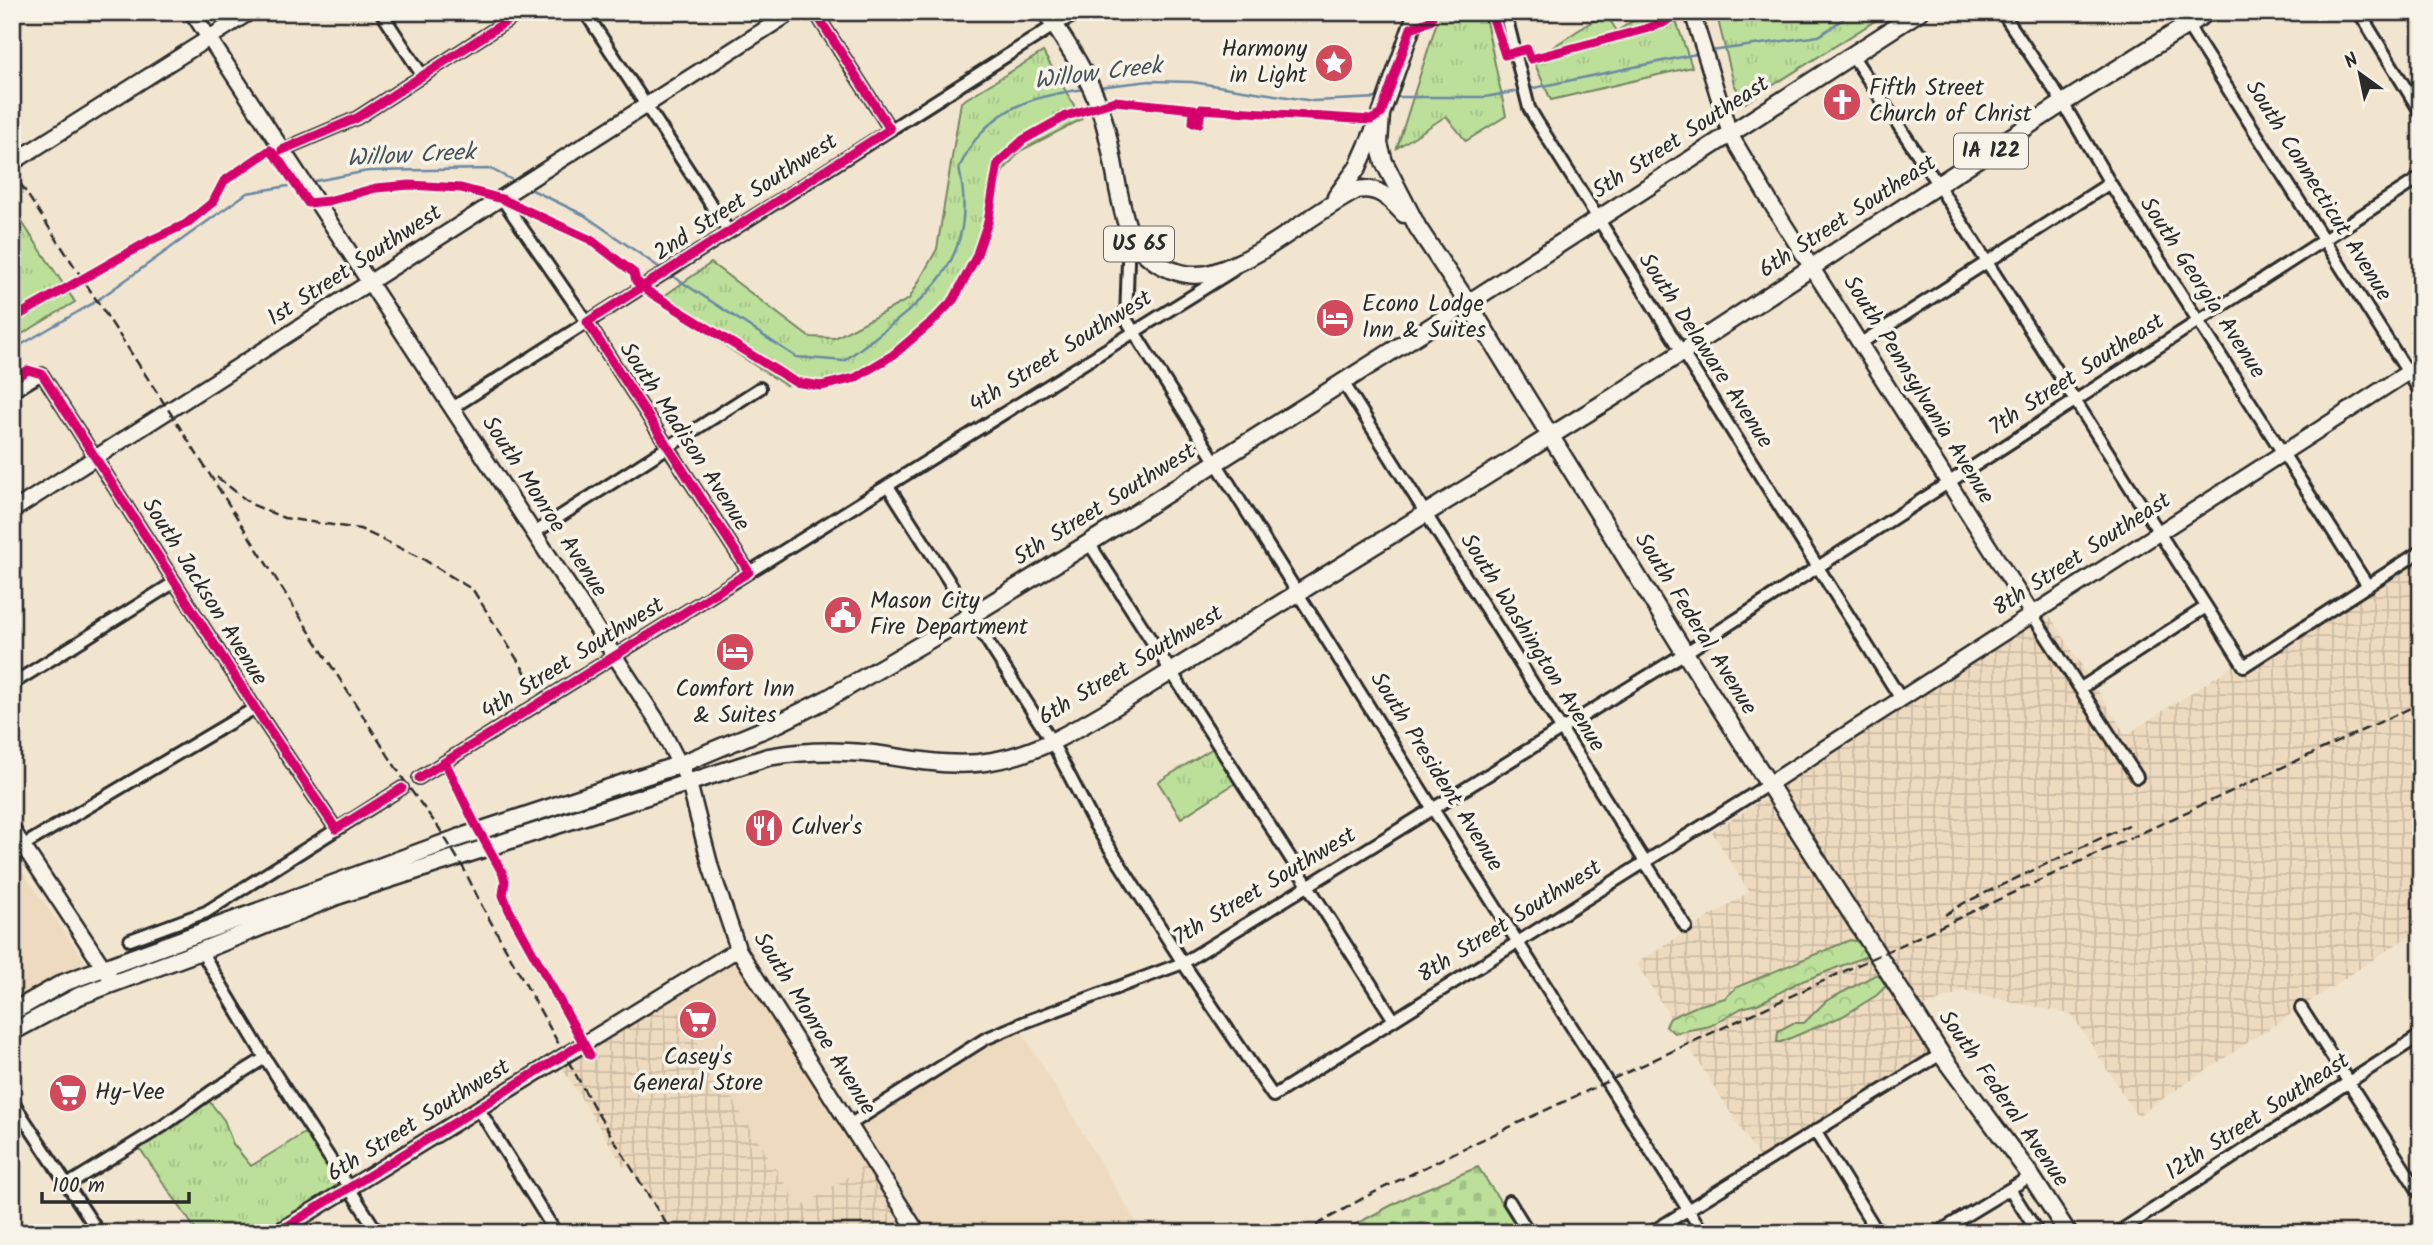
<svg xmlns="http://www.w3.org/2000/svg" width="2433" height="1245" font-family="Kalam,sans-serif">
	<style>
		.built { fill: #eedbbf }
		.industrial { fill: url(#industrial-grid) }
		.forest { fill: url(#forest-crowns); stroke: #748662; stroke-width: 2 }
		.cemetery { fill: url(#cemetery-stones); stroke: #748662; stroke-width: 2 }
		.park { fill: url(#park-tufts); stroke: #748662; stroke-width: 2 }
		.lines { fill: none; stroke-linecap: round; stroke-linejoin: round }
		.stream { stroke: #6a89a2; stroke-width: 2.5 }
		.street-casing { stroke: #2b2b2b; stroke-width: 16 }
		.secondary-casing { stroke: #2b2b2b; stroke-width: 19 }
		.primary-casing { stroke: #2b2b2b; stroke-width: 21 }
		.street { stroke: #f7f3e8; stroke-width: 10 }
		.secondary { stroke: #f7f3e8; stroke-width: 14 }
		.primary { stroke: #f7f3e8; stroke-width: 16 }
		.rail { stroke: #2b2b2b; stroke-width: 2.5; stroke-dasharray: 10 5; stroke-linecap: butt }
		.cycleway-casing { stroke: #f7f3e8; stroke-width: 13 }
		.cycleway { stroke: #d6006c; stroke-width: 9 }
		.labels { text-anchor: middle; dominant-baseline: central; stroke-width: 7; stroke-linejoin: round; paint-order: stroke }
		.shield { fill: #f7f3e8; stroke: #686764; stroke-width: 2 }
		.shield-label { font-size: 21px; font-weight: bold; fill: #2b2b2b }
		.poi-label { font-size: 23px; fill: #2b2b2b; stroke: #f7f3e8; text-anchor: start }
		.street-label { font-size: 23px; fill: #2b2b2b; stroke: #f7f3e8 }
		.water-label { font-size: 24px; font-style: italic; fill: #45525c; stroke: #f7f3e8 }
	</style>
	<defs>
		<pattern id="industrial-grid" width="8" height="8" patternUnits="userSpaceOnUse" patternTransform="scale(1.75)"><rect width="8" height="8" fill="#eedbbf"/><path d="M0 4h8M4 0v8" fill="none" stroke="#ccbca4"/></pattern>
		<pattern id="forest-crowns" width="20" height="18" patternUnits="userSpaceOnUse" patternTransform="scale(1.75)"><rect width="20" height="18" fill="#bce09a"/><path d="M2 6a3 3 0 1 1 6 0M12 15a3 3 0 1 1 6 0" fill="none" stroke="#a2c085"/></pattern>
		<pattern id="cemetery-stones" width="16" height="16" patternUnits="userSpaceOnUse" patternTransform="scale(1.75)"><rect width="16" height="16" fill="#bce09a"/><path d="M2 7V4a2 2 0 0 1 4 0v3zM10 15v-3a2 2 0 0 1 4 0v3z" fill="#a2c085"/></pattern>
		<pattern id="park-tufts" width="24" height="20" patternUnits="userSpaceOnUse" patternTransform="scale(1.75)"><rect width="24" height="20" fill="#bce09a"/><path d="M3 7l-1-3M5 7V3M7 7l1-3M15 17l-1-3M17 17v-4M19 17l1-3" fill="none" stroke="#a2c085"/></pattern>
	</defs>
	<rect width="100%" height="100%" fill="#f2e5d0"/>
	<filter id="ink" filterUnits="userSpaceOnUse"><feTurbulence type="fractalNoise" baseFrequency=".0143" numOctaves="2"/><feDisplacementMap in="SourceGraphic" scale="14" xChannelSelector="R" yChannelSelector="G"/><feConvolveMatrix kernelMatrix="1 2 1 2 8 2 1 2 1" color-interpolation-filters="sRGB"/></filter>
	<g filter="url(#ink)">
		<path class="built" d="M12,856L86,963L42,984L12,1003Z
			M733,955L867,1164L800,1209L669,996Z
			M1021,1030L1143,1233H928L858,1128L979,1049Z"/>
		<path class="industrial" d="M2421,544V928L2137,1116L2072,1015L1964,991L1919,1008L1777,787L2047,611L2126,735Z
			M1770,795L1935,1052L1761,1161L1636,963L1749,892L1712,832Z
			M669,996L800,1208L867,1164L911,1233H672L629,1166L624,1167L559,1063Z"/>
		<path class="forest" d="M1850,940L1859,942L1870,951L1867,956L1795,984L1760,1003L1742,1008L1710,1026L1674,1033L1666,1026L1670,1018L1697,1006L1725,998L1737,987Z
			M1882,974L1885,977V987L1877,995L1843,1016L1781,1042H1777L1778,1031L1793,1023H1804L1826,1001L1875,975Z"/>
		<path class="cemetery" d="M1478,1167L1521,1233H1339L1411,1195Z"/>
		<path class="park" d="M1440,12H1484L1506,116L1466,141L1446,116L1397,148Z
			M1647,12H1673L1692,67L1551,100L1533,60L1605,13L1617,31Z
			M1716,12H1795L1798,15L1812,12H1889L1745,103L1734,84Z
			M1043,52L1082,119L1020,151L1003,171L979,259L929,331L887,364L835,388L785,385L657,301L711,263L809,337L835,338L909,299L937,249L961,102Z
			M12,207L75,302L12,340Z
			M1218,745L1240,780L1181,818L1158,782Z
			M205,1096L224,1120L233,1144L251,1166L311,1129L349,1187L276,1233H198L136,1143Z"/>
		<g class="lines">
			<path class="stream" d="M1711,51L1819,36L1843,19L1848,12
				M1098,87L1150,81L1192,82L1313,101L1380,98
				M1529,89L1701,53
				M1394,97H1485L1523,90
				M310,182L368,171L491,169L516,182
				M528,188L584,215L663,270
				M668,273L796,357L844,361C915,306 982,270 959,168C964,158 969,147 976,139C1004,103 1042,95 1084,89
				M12,350L95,302L247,193L300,184"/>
			<g class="street-casing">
				<path id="street" d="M381,12L422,75
					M585,12L729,232
					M815,12L890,129
					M1505,12L1529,108L1536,120L1901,699
					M2002,12L2063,103L2110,183L2368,586
					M2179,12L2421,393
					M2359,12L2421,113
					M1852,55L1938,185L2244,666L2421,551
					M282,150L357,118L521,12
					M502,199L587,322L749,572
					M1129,233L1126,319L1433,809L1703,1233
					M1861,343L2110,183
					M1343,382L1686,927
					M12,392L42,374L255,708L336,829
					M452,408L1055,25L1081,12
					M888,486L1052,742L1095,825L1183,963L1273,1096L1769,784
					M534,533L760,388
					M1089,543L1394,1020
					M2032,614L2137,777
					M12,684L175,582
					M2081,688L2206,607
					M419,778L1232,271
					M12,852L255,708
					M130,940L206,912L402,788
					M201,951L265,1058L378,1233
					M2301,1008L2421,1195
					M12,1101L99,1233
					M478,1108L556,1233
					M849,1125L985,1039L1025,1022L1183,963L1685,653L2421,177
					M1815,1131L1878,1233
					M67,1185L163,1126L212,1091L265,1058
					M2010,1189L2038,1233
					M1509,1201L1529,1233
					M1650,1233L1941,1054
					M1937,1233L2031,1176
					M2117,1233L2421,1035"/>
			</g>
			<g class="secondary-casing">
				<path id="secondary" d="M192,12L658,722L689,783L711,868L738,949L918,1233
					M1692,12L1730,134L1772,205L2032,614
					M12,163L250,12
					M12,511L792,12
					M1769,784L2421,364
					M12,829L109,976
					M276,1233L738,949"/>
			</g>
			<g class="primary-casing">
				<path id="primary" d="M1046,12C1066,43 1088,74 1100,109C1114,147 1115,191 1128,228C1140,261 1182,283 1215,272C1268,255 1308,215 1357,190C1379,186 1390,199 1404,214
					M1417,12L1381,114L1379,144L1384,162L1418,228L1468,303L1685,653L1941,1054L2031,1176L2068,1233
					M1336,197L1358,167L1376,126
					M12,1012L63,983L458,838L681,764L779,723L827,699L972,615L1089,543L1468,303L1919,12
					M12,1032L79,996L201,951L337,896L768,757C800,751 831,750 864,753C907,757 948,769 992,761C1035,754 1072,732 1109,710L1615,396L2063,103L2208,12"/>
			</g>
			<use href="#street" class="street"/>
			<use href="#secondary" class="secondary"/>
			<use href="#primary" class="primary"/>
			<path class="rail" d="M12,171L177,423L407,785L439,828L464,869L482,906L596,1111L672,1233
				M217,477L251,504L284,518L360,529L423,559L473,590L527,675
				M1945,915L1964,903L2133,823
				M1303,1233L1365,1197L1460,1150L2421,703"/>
			<g class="cycleway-casing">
				<path id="cycleway" d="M1491,12L1505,55L1527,49L1531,59L1645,29L1663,23L1678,12
					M282,150L357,118L521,12
					M12,319L151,240L186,224L213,202L224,181L270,150L279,160L308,203L328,201L376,188L410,185L461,188L502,199L591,240L634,273L636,281L649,292L795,382L821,386L855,378L893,355L934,320L954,299L976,257L988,222L998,163L1023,140L1066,116L1115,101L1194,109L1193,123H1199L1201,109L1371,120L1381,114L1411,28L1430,21L1434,12
					M12,380L28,370L42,374L255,708L336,829L402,788
					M445,762L474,822L503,874L505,881L503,895L509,910L590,1055
					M419,778L749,572L587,322L890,129L815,12
					M276,1233L583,1043"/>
			</g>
			<use href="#cycleway" class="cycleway"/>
		</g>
	</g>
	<defs>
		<g id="sight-disc" transform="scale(2.0125)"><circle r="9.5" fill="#d1495b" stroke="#f7f3e8"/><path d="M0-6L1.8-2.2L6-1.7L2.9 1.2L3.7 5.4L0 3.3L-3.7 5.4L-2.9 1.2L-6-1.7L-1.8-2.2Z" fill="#fff"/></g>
		<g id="church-disc" transform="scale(2.0125)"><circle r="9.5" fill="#d1495b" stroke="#f7f3e8"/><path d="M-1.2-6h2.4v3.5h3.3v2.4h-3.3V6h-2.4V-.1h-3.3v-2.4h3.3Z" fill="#fff"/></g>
		<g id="hotel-disc" transform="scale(2.0125)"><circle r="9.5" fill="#d1495b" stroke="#f7f3e8"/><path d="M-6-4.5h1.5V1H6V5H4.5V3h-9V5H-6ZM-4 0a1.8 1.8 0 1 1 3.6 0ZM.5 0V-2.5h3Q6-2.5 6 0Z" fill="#fff"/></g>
		<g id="civic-disc" transform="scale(2.0125)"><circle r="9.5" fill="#d1495b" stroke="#f7f3e8"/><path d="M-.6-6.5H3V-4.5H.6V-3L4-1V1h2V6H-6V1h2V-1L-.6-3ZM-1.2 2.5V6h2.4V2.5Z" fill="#fff"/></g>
		<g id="restaurant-disc" transform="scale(2.0125)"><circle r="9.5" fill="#d1495b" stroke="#f7f3e8"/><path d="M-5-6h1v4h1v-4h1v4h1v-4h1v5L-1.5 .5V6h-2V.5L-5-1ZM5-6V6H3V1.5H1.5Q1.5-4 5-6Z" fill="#fff"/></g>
		<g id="supermarket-disc" transform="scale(2.0125)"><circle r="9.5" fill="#d1495b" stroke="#f7f3e8"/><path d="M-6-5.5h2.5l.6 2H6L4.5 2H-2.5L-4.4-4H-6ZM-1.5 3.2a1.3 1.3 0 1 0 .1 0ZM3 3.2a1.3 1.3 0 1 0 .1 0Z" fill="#fff"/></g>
	</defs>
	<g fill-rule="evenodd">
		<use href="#sight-disc" x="1334" y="63"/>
		<use href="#church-disc" x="1842" y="102"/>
		<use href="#hotel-disc" x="1335" y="318"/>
		<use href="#civic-disc" x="843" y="615"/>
		<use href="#hotel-disc" x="735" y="652"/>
		<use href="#restaurant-disc" x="764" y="828"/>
		<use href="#supermarket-disc" x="698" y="1020"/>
		<use href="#supermarket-disc" x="68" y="1093"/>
	</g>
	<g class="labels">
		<g class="shield">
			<rect x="1954" y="133.5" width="74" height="35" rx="5"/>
			<rect x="1104" y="226.5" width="70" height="35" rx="5"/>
		</g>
		<g class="shield-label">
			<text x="1991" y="151">IA 122</text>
			<text x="1139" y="244">US 65</text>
		</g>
		<g class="poi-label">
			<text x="1307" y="50" text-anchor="end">Harmony<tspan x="1307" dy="26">in Light</tspan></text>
			<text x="1869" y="89">Fifth Street<tspan x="1869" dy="26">Church of Christ</tspan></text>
			<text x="1362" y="305">Econo Lodge<tspan x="1362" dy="26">Inn &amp; Suites</tspan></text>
			<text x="870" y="602">Mason City<tspan x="870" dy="26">Fire Department</tspan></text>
			<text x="735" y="690" text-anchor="middle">Comfort Inn<tspan x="735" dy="26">&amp; Suites</tspan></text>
			<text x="791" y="828">Culver's</text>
			<text x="698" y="1058" text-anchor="middle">Casey's<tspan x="698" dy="26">General Store</tspan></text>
			<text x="95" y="1093">Hy-Vee</text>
		</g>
		<g class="street-label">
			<text transform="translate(1681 138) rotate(-33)">5th Street Southeast</text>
			<text transform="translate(2318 191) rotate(58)">South Connecticut Avenue</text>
			<text transform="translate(746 198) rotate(-33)">2nd Street Southwest</text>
			<text transform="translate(1848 217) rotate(-33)">6th Street Southeast</text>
			<text transform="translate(355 266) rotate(-33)">1st Street Southwest</text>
			<text transform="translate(2202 288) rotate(57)">South Georgia Avenue</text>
			<text transform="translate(1705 351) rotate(57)">South Delaware Avenue</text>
			<text transform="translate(1061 352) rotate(-32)">4th Street Southwest</text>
			<text transform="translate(2077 375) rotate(-33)">7th Street Southeast</text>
			<text transform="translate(1918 390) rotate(58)">South Pennsylvania Avenue</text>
			<text transform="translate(684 437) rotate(57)">South Madison Avenue</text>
			<text transform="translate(1105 505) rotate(-32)">5th Street Southwest</text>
			<text transform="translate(544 507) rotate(57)">South Monroe Avenue</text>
			<text transform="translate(2082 555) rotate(-33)">8th Street Southeast</text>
			<text transform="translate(204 592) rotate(58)">South Jackson Avenue</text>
			<text transform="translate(1695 624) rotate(58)">South Federal Avenue</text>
			<text transform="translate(1532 643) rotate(58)">South Washington Avenue</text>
			<text transform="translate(573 659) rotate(-32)">4th Street Southwest</text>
			<text transform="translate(1131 666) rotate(-31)">6th Street Southwest</text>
			<text transform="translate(1436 772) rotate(58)">South President Avenue</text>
			<text transform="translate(1265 887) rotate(-31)">7th Street Southwest</text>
			<text transform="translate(1510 922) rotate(-32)">8th Street Southwest</text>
			<text transform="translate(814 1024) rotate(58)">South Monroe Avenue</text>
			<text transform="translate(2003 1099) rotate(55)">South Federal Avenue</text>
			<text transform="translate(2258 1117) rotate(-33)">12th Street Southeast</text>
			<text transform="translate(419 1121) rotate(-32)">6th Street Southwest</text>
		</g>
		<g class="water-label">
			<text transform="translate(1098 74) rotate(-7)">Willow Creek</text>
			<text transform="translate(411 156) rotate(-3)">Willow Creek</text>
		</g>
	</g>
	<rect width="2433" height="1245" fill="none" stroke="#f7f3e8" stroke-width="42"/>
	<rect x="21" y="21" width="2391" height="1203" fill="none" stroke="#2b2b2b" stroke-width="2.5" filter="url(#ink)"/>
	<g transform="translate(2360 74) rotate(327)" stroke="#f7f3e8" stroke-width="5" paint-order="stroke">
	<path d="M0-5L12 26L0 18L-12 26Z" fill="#2b2b2b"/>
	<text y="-10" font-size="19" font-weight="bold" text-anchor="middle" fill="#2b2b2b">N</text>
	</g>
	<path d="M42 1192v10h147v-10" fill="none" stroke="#2b2b2b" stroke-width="3.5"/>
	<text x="52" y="1192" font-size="21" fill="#2b2b2b" stroke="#f7f3e8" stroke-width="5" paint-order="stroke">100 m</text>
</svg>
